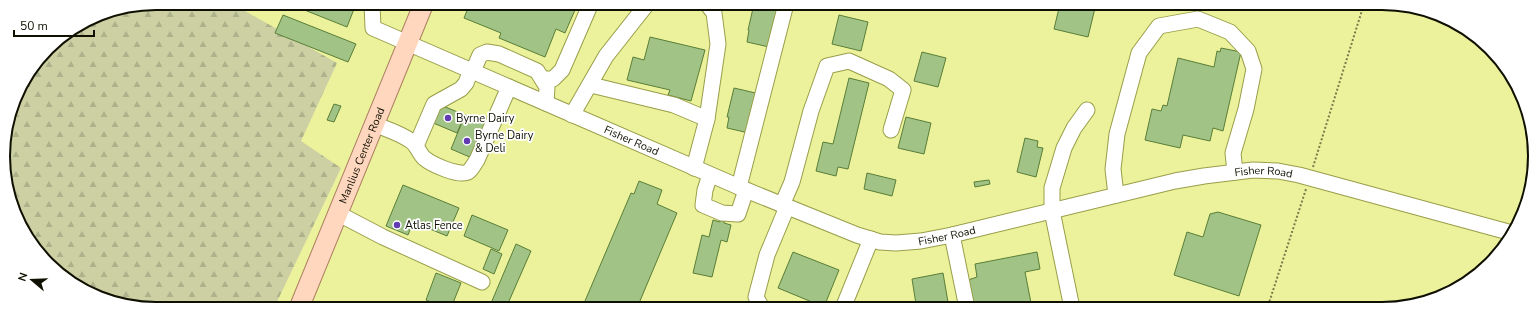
<svg xmlns="http://www.w3.org/2000/svg" width="1538" height="312" font-family="'Nunito Sans',sans-serif">
	<style>
		.forest { fill: url(#forest-firs) }
		.building { fill: #a1c386; stroke: #597e37 }
		.lines { fill: none; stroke-linecap: round; stroke-linejoin: round }
		.minor-casing { stroke: #999e49; stroke-width: 17 }
		.major-casing { stroke: #ab7f5f; stroke-width: 21 }
		.path { stroke: #787b4a; stroke-width: 2; stroke-dasharray: 2 2; stroke-linecap: butt }
		.minor { stroke: #fff; stroke-width: 15 }
		.major { stroke: #ffd6be; stroke-width: 19 }
		.poi-dot { fill: #603bb3; stroke: #fff; stroke-width: 1.5 }
		.labels { text-anchor: middle; dominant-baseline: central; stroke-width: 3.5; stroke-linejoin: round; paint-order: stroke }
		.poi-label { font-size: 11px; fill: #0f1000; stroke: #fff; text-anchor: start }
		.street-label { font-size: 11px; fill: #0f1000; stroke: #fff }
		.rim { fill: none; stroke: #0f1000; stroke-width: 2 }
	</style>
	<defs>
		<pattern id="forest-firs" width="22" height="20" patternUnits="userSpaceOnUse"><rect width="22" height="20" fill="#ccd0a3"/><path d="M5 1l3.5 6h-7zM16 11l3.5 6h-7z" fill="#aeb28b"/></pattern>
	</defs>
	<rect width="100%" height="100%" fill="#ecf29c"/>
	<path class="forest" d="M156,3H231L337,63L301,141L341,168L274,308H136L88,293L41,257L11,205L3,146L19,89L48,48L98,15Z"/>
	<path class="building" d="M287,3H340L354,9L347,27Z
		M470,3H578L565,33L556,29L545,57L499,38L501,33L464,18Z
		M754,4H782L769,47L747,42L749,30H748Z
		M1065,4H1096L1088,37L1054,29L1059,8L1064,9Z
		M283,15L356,44L348,62L275,33Z
		M839,15L868,22L861,51L832,44Z
		M650,37L705,50L691,101L668,95L670,90L627,80L633,57L644,60Z
		M1221,48L1241,52L1223,131L1213,128L1210,141L1183,135L1180,148L1145,140L1152,109L1161,111L1163,105L1167,106L1178,58L1214,67L1217,51L1220,52Z
		M922,52L946,58L938,87L914,81Z
		M849,78L869,83L848,169L838,167L836,176L816,171L823,142L833,144Z
		M734,88L760,94L749,133L727,128L729,117H727Z
		M334,104L341,106L334,122L327,120Z
		M438,104L465,115L457,133L431,122Z
		M465,115L486,123L472,158L451,149Z
		M906,117L931,123L924,154L898,148Z
		M1025,138L1038,141L1037,147L1043,148L1036,177L1017,172Z
		M867,173L896,180L892,196L864,189Z
		M989,180L990,184L975,187L974,182Z
		M639,181L662,190L657,204L677,213L637,308H582L631,193L634,194Z
		M403,185L459,208L447,236L413,222L408,235L386,226Z
		M1218,212L1261,225L1239,296L1174,275L1187,232L1203,237L1210,214Z
		M472,215L508,230L499,251L464,236Z
		M724,219V223L731,225L727,242L721,240L712,277L693,273L702,235L709,237L713,220L720,222L721,220Z
		M516,244L531,251L506,308H489Z
		M491,249L502,254L494,274L483,269Z
		M793,252L839,270L824,307L778,288Z
		M1037,252L1040,269L1025,272L1032,308H973L968,280L977,277L975,264Z
		M436,273L461,283L451,308H445L426,300Z
		M943,273L949,308H919L918,303L916,304L912,279Z"/>
	<g class="lines">
		<g class="minor-casing">
			<g id="minor">
				<path id="s1" d="M372,3L373,28L746,190L857,235L880,242L896,243L921,241L952,235L1175,181L1204,176L1253,170L1278,171L1299,175L1512,233"/>
				<path d="M473,71L480,55L487,52L499,54L537,71L547,87L546,103"/>
				<path d="M543,79H553L562,70L591,3"/>
				<path d="M591,85L674,105L707,119"/>
				<path d="M572,115L606,56L647,4"/>
				<path d="M374,124C386,129 400,133 411,141C417,145 419,153 424,158C431,164 459,177 468,172C472,169 474,164 477,160L509,87"/>
				<path d="M416,146L434,104L461,89L466,83L471,70"/>
				<path d="M694,168L707,119L718,44L714,13L707,4"/>
				<path d="M710,175L705,190L703,205L722,213L738,214L746,190"/>
				<path d="M739,187L786,4"/>
				<path d="M1116,195L1113,169L1117,134L1139,53L1159,26L1198,19L1230,32L1248,51L1254,69L1246,109L1233,153L1235,172"/>
				<path d="M782,205L792,182L811,111L827,66L849,61L889,79L903,90L891,130"/>
				<path d="M337,213L383,237L482,282"/>
				<path d="M952,235L967,308"/>
				<path d="M762,308L756,297L767,255L787,207"/>
				<path d="M843,308L871,239"/>
				<path d="M1072,308L1052,211V188L1064,148L1074,128L1087,110"/>
			</g>
		</g>
		<g class="major-casing">
			<g id="major">
				<path id="s2" d="M299,308L424,3"/>
			</g>
		</g>
		<path class="path" d="M1313,167L1364,4
			M1267,309L1306,189"/>
		<use href="#minor" class="minor"/>
		<use href="#major" class="major"/>
	</g>
	<g class="poi-dot">
		<circle cx="448" cy="118" r="4"/>
		<circle cx="467" cy="141" r="4"/>
		<circle cx="397" cy="225" r="4"/>
	</g>
	<g class="labels">
		<g class="poi-label">
			<text x="456" y="118">Byrne Dairy</text>
			<text x="475" y="135">Byrne Dairy<tspan x="475" dy="13">&amp; Deli</tspan></text>
			<text x="405" y="225">Atlas Fence</text>
		</g>
		<g class="street-label">
			<text stroke="none"><textPath href="#s1" startOffset="307">Fisher Road</textPath></text>
			<text stroke="none"><textPath href="#s2" startOffset="165">Manlius Center Road</textPath></text>
			<text stroke="none"><textPath href="#s1" startOffset="967">Fisher Road</textPath></text>
			<text stroke="none"><textPath href="#s1" startOffset="643">Fisher Road</textPath></text>
		</g>
	</g>
	<path d="M0 0H1538V312H0ZM156 10H1382A146 146 0 0 1 1528 156V156A146 146 0 0 1 1382 302H156A146 146 0 0 1 10 156V156A146 146 0 0 1 156 10Z" fill="#fff" fill-rule="evenodd"/>
	<path class="rim" d="M156 10H1382A146 146 0 0 1 1528 156V156A146 146 0 0 1 1382 302H156A146 146 0 0 1 10 156V156A146 146 0 0 1 156 10Z"/>
	<g transform="translate(32 280) rotate(289)" stroke="#ffffff" stroke-width="3" paint-order="stroke">
	<path d="M0-3L7 15L0 10L-7 15Z" fill="#0f1000"/>
	<text y="-6" font-size="11" font-weight="bold" text-anchor="middle" fill="#0f1000">N</text>
	</g>
	<path d="M14 30v6h80v-6" fill="none" stroke="#0f1000" stroke-width="2"/>
	<text x="20" y="30" font-size="12" fill="#0f1000" stroke="#ffffff" stroke-width="3" paint-order="stroke">50 m</text>
</svg>
